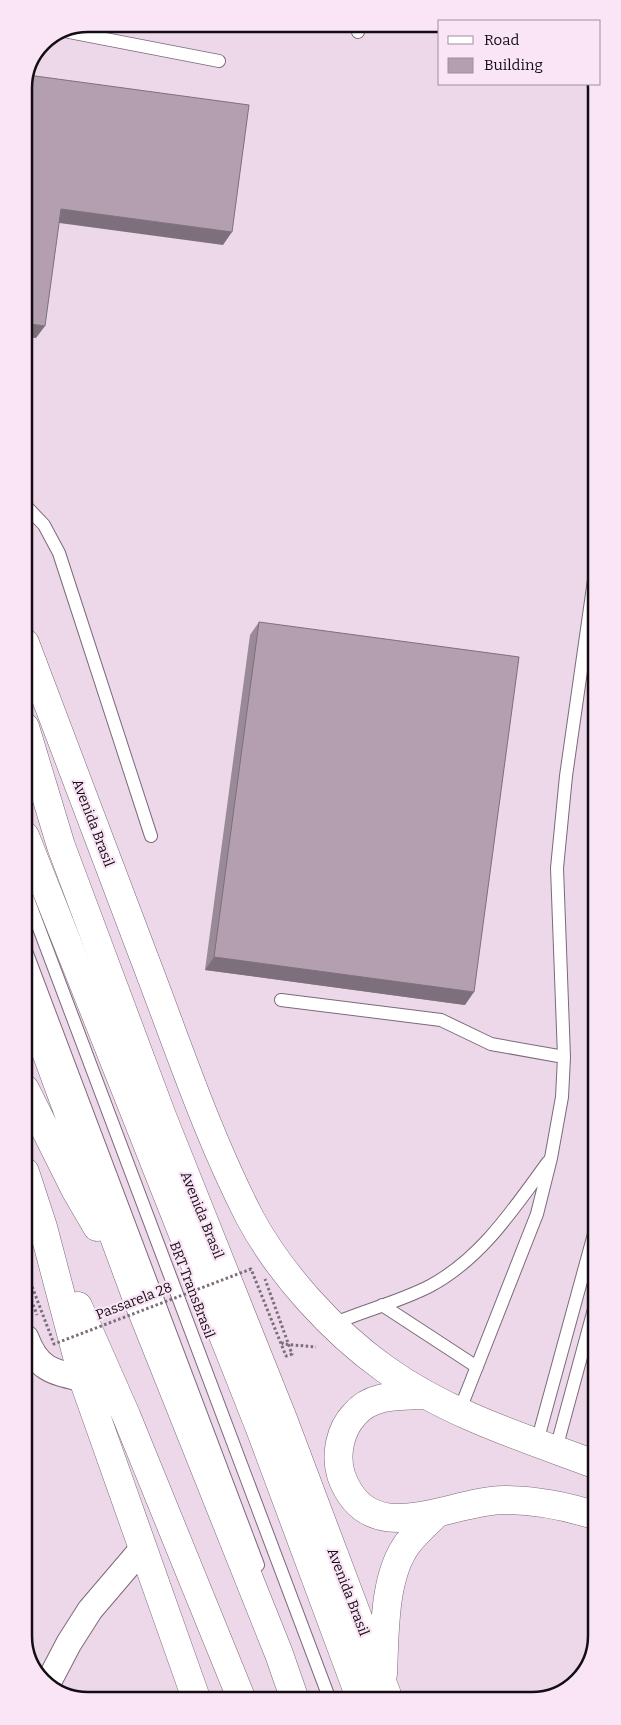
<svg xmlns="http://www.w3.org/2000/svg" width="621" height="1725" font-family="Bitter,serif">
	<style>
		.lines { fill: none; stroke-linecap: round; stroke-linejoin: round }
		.service-casing { stroke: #7c6a7a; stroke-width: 14 }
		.minor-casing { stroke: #7c6a7a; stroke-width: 27 }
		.trunk-casing { stroke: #7c6a7a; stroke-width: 29 }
		.motorway-casing { stroke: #7c6a7a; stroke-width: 29 }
		.path { stroke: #7c6e7a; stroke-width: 3; stroke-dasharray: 2.5 2.5; stroke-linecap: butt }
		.service { stroke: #fff; stroke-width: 12 }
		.minor { stroke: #fff; stroke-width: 25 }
		.trunk { stroke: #fff; stroke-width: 28 }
		.motorway { stroke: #fff; stroke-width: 28 }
		.path-bridge { stroke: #7c6e7a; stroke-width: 3; stroke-dasharray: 2.5 2.5; stroke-linecap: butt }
		.wall { fill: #9a8997 }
		.shaded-wall { fill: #7d6f7b }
		.building { fill: #b39fb0; stroke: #7d6f7b }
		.labels { text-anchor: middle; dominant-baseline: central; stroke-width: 4.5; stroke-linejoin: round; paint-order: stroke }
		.street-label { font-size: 14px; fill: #140d13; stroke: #fae5f7 }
		.rim { fill: none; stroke: #140d13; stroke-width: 2.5 }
	</style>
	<rect width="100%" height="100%" fill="#ecd8e9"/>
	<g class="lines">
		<g class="service-casing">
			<path id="service" d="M69,32L219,61
				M358,32L359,24
				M24,504L44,525L59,553L151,836
				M25,891L330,1700
				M25,948L258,1565
				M281,1000L441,1020L491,1044L564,1057
				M382,1305L477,1367
				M333,1324C365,1310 399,1302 430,1286C482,1258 514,1208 548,1162
				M459,1412L537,1214L551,1158L562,1097L564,1057L557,868L566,776L596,566
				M537,1442L597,1223
				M556,1449L597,1298"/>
		</g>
		<g class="minor-casing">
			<path id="minor" d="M26,1338C38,1370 53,1372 83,1379
				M47,1685L69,1643L90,1610L142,1549"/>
		</g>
		<g class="trunk-casing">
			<path id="trunk" d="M25,643C65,749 105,855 145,960C178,1046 207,1134 249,1216C279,1273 333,1332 385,1369C449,1415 525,1438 597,1465
				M25,727L61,846L162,1116L283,1419L389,1700
				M25,1172L43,1227L83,1379L197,1701
				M78,1306L126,1415L242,1700
				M424,1395C399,1396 371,1394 354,1415C340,1430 335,1455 341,1475C369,1554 450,1500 504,1500C537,1500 566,1506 597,1516
				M383,1674C385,1634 383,1576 408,1543C416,1533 426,1524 435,1515"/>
		</g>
		<g class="motorway-casing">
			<path id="motorway" d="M25,836L259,1426L361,1700
				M25,995L134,1291L279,1654L295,1700
				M25,1089L76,1191L97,1227"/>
		</g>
		<path class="path" d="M26,1286L37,1315
			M282,1342L283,1344L316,1347"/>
		<use href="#service" class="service"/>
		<use href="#minor" class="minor"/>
		<use href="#trunk" class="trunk"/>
		<use href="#motorway" class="motorway"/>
		<path class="path-bridge" d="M25,1268L54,1344L251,1269L286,1356L292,1354L265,1279"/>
	</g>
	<path class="wall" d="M259,622L465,1005L205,970L250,635Z"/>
	<path class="shaded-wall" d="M61,209L232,232L223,245L52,222Z
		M24,323L45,326L36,338L24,337Z
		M214,957L474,992L465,1005L205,970Z"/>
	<path class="building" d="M28,75L249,105L232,232L61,209L45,326L24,323V84Z
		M259,622L519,657L474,992L214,957Z"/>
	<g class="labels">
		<g class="street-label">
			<text transform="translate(93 823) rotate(69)">Avenida Brasil</text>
			<text transform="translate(202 1215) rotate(68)">Avenida Brasil</text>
			<text transform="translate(192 1290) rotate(69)">BRT TransBrasil</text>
			<text transform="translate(134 1301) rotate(-21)">Passarela 28</text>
			<text transform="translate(348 1592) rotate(69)">Avenida Brasil</text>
		</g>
	</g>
	<path d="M0 0H621V1725H0ZM88 32H532A56 56 0 0 1 588 88V1636A56 56 0 0 1 532 1692H88A56 56 0 0 1 32 1636V88A56 56 0 0 1 88 32Z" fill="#fae5f7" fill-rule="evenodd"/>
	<path class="rim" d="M88 32H532A56 56 0 0 1 588 88V1636A56 56 0 0 1 532 1692H88A56 56 0 0 1 32 1636V88A56 56 0 0 1 88 32Z"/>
	<rect x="438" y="20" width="162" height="65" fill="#fae5f7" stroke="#9e8f9c"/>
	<rect x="448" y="36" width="25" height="8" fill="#ffffff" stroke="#9e8f9c"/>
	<text x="484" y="45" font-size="15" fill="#140d13">Road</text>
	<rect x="448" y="58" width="25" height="15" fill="#b39fb0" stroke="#9e8f9c"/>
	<text x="484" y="70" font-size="15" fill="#140d13">Building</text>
</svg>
